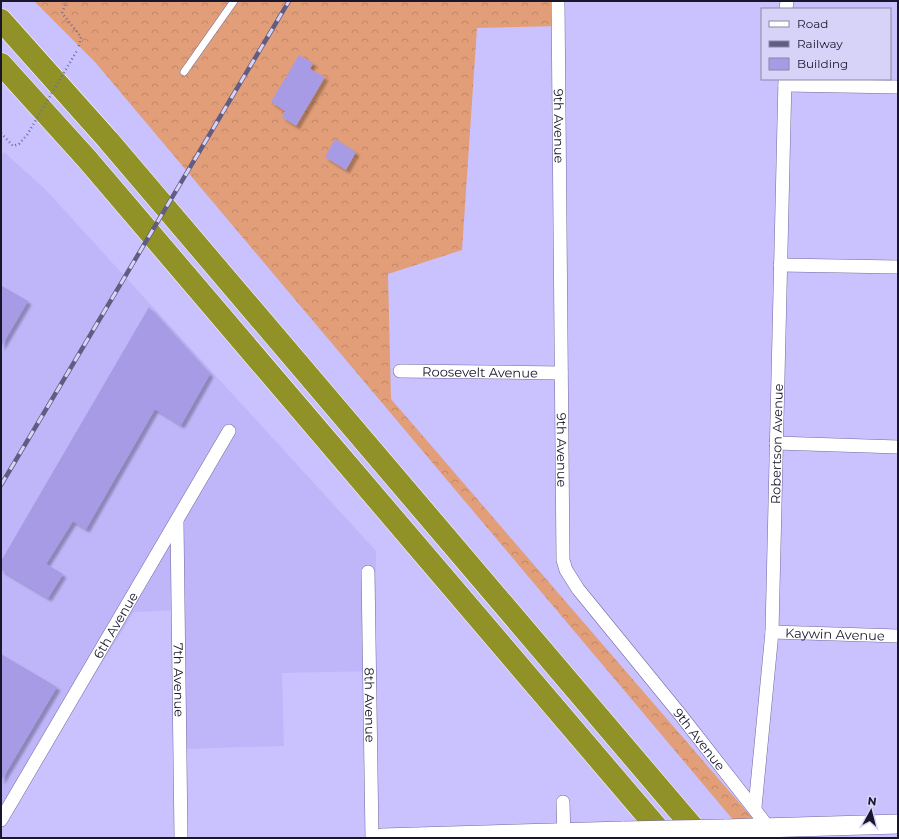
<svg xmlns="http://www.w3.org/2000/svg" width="899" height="839" font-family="Montserrat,sans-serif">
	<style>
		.built { fill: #bfb6fa }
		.forest { fill: url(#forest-crowns) }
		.building { fill: #a69be4; filter: url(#shadow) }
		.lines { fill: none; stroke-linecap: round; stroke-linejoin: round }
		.lane-casing { stroke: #71689f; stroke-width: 8 }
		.street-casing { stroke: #71689f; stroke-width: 14 }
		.secondary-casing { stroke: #71689f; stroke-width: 20 }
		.highway-casing { stroke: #fff; stroke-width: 23 }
		.path { stroke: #716c95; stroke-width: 2.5; stroke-dasharray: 1 3; stroke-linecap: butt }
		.lane { stroke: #fff; stroke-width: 7 }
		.street { stroke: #fff; stroke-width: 13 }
		.secondary { stroke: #fff; stroke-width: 19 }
		.highway { stroke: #909227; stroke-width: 22 }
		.rail-casing { stroke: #615c81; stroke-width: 4.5 }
		.rail { stroke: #d7d3f8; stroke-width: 3; stroke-dasharray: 9; stroke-linecap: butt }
		.secondary-bridge-casing { stroke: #71689f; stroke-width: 20; stroke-linecap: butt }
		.path-bridge { stroke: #716c95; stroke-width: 2.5; stroke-dasharray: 1 3; stroke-linecap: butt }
		.secondary-bridge { stroke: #fff; stroke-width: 19 }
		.labels { text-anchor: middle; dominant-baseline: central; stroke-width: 4; stroke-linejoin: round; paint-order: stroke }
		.street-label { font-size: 13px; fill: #19152b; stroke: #d7d3f8 }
	</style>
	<defs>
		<pattern id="forest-crowns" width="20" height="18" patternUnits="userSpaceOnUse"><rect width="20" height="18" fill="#e29e78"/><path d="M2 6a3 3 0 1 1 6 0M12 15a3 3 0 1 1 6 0" fill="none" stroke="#c18768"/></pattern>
		<filter id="shadow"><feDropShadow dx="3.5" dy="3.5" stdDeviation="1" flood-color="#0004"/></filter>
	</defs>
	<rect width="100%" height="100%" fill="#c9c2ff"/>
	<path class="built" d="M4,152L44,188L376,551L375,671L282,673L284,746L186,749L185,610L134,612L1,825V156Z"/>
	<path class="forest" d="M34,1H559L558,26L477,28L462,250L388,274L391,399L761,828H740L95,62Z"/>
	<path class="building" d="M299,55L313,63L310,69L325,77L296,126L282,117L285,111L271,102Z
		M335,139L356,152L346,170L325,157Z
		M2,286L28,301L1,347V288Z
		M149,307L210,374L181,425L155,409L86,529L73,521L46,564L63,574L48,598L1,570V561Z
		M1,654L57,687L1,781Z"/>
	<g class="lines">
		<g class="lane-casing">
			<path id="lane" d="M184,72L234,1"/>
		</g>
		<g class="street-casing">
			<g id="street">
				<path id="s1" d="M558,1L563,560L566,570L578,589L679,713L769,828"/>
				<path d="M786,9L787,1"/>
				<path d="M785,85L898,87"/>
				<path d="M780,265L898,267"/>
				<path id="s2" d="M400,371L561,373"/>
				<path d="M776,443L898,447"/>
				<path id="s3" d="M177,522L181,838"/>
				<path id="s4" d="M368,572L372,838"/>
				<path id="s5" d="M772,632L898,636"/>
				<path d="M563,802L564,838"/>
				<path id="s6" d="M755,807L772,632L785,79"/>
				<path id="s7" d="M1,820L229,431"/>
			</g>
		</g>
		<g class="secondary-casing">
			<path id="secondary" d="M725,829L898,824
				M382,838L624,831"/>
		</g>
		<g class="highway-casing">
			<path id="highway" d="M1,20L108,140L702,838
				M1,64L87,159L666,838"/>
		</g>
		<path class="path" d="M67,1L62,13L81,37L78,49
			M1,133L13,146L19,144L27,135"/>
		<use href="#lane" class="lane"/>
		<use href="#street" class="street"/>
		<use href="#secondary" class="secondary"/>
		<use href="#highway" class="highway"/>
		<g class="rail-casing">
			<path id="rail" d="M1,485L289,1"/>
		</g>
		<use href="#rail" class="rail"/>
		<g class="secondary-bridge-casing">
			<path id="secondary-bridge" d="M624,831L725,829"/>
		</g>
		<path class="path-bridge" d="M27,135L78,49"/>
		<use href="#secondary-bridge" class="secondary-bridge"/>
	</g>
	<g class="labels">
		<g class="street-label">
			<text stroke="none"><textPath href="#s1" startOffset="125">9th Avenue</textPath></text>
			<text stroke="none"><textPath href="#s2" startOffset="80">Roosevelt Avenue</textPath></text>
			<text stroke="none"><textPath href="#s6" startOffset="364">Robertson Avenue</textPath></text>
			<text stroke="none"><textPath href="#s1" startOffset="449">9th Avenue</textPath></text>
			<text stroke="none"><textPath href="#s7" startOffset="226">6th Avenue</textPath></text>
			<text stroke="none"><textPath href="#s5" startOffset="63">Kaywin Avenue</textPath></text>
			<text stroke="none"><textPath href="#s3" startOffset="158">7th Avenue</textPath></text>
			<text stroke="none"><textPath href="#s4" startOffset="133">8th Avenue</textPath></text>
			<text stroke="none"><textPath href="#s1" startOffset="785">9th Avenue</textPath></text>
		</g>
	</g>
	<rect width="899" height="839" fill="none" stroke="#19152b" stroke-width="4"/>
	<rect x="761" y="8" width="130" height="72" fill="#d7d3f8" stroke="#8b87a6"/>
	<rect x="769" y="21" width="20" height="6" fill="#ffffff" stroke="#8b87a6"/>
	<text x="797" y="28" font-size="12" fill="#19152b">Road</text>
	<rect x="769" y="41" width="20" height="6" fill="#615c81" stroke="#8b87a6"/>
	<text x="797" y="48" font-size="12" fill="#19152b">Railway</text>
	<rect x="769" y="58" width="20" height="12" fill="#a69be4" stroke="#8b87a6"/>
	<text x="797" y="68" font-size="12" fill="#19152b">Building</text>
	<g transform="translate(871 811) rotate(7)" stroke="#d7d3f8" stroke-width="3" paint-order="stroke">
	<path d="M0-3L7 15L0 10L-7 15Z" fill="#19152b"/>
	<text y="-6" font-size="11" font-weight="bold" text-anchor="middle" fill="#19152b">N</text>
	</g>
</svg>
